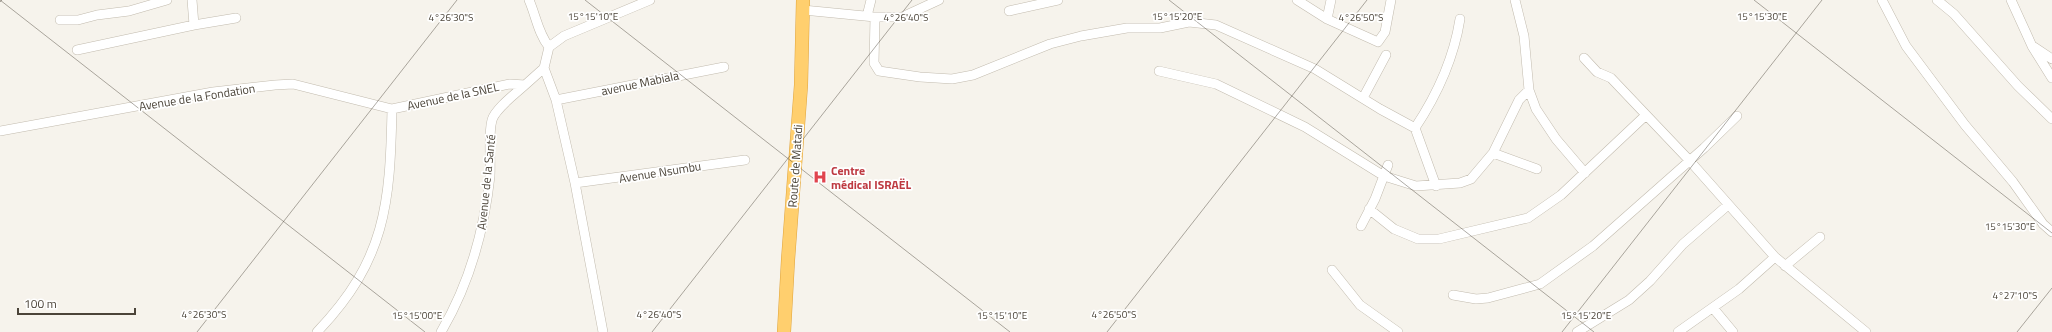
<svg xmlns="http://www.w3.org/2000/svg" width="2052" height="332" font-family="'Titillium Web',sans-serif">
	<style>
		.lines { fill: none; stroke-linecap: round; stroke-linejoin: round }
		.minor-casing { stroke: #c2bbae; stroke-width: 10 }
		.highway-casing { stroke: #e0a43c; stroke-width: 14 }
		.minor { stroke: #fff; stroke-width: 9 }
		.highway { stroke: #ffcf6e; stroke-width: 13 }
		.ticks { fill: none; stroke: #4b4439; stroke-width: 1; stroke-opacity: 0.45 }
		.labels { text-anchor: middle; dominant-baseline: central; stroke-width: 3.5; stroke-linejoin: round; paint-order: stroke }
		.street-label { font-size: 12px; fill: #4b4439; stroke: #fff }
		.health-label { font-size: 12px; font-weight: bold; fill: #be3a42; stroke: #fff; text-anchor: start }
		.ticks-label { font-size: 10px; text-anchor: middle; fill: #4b4439; stroke: #fff; stroke-width: 3.5; stroke-linejoin: round; paint-order: stroke }
	</style>
	<rect width="100%" height="100%" fill="#f6f3ec"/>
	<g class="lines">
		<g class="minor-casing">
			<path id="minor" d="M192,0L194,25
				M529,0C536,16 538,33 549,47
				M1297,0L1327,19L1378,42L1385,32L1391,0
				M1515,0L1524,36L1529,90L1536,109L1556,139L1585,173
				M1882,0L1906,46L1965,125L2013,182L2043,224L2052,232
				M1937,0L1954,14L2018,86L2052,119
				M2011,0L2032,46L2052,78
				M803,10L875,17H902L939,0
				M1009,11L1058,0
				M867,16L871,0
				M875,17L874,63L879,71L920,77L952,79L973,75L1050,44L1081,36L1127,28H1160L1189,22L1216,25L1315,69L1380,109L1415,128C1437,95 1454,57 1460,19
				M1327,19L1331,0
				M60,20H78L97,15L129,11L167,0
				M2034,47L2052,59
				M77,50L194,25L236,18
				M1584,58L1597,72L1611,78L1689,160L1775,257L1866,332
				M544,68L556,100L575,183L603,332
				M1159,71L1216,84L1305,127L1384,176L1416,186L1460,183L1471,179L1493,153L1519,100L1529,90
				M1363,98L1386,55
				M556,100L724,67
				M1415,128L1436,186
				M0,131L213,92L275,85L293,84L392,109
				M1493,153L1537,169
				M575,183L745,160
				M1369,209L1394,229L1418,239H1439L1528,218L1561,195L1646,115
				M1361,226L1375,199L1388,165
				M1785,266L1820,237
				M1332,270L1360,305L1398,332
				M1453,295L1476,299L1488,298L1540,284L1593,246L1704,148L1737,116
				M1713,308L1733,332
				M317,332C386,260 390,204 392,109L510,84L525,85L544,68L549,47L564,36L650,0
				M441,332C470,283 484,232 490,176C491,159 488,135 492,120C495,109 516,93 525,85
				M1577,332L1629,300L1650,281L1683,244L1728,205
				M1678,332L1739,289L1775,257"/>
		</g>
		<g class="highway-casing">
			<path id="highway" d="M784,332L788,260L801,85L803,0"/>
		</g>
		<use href="#minor" class="minor"/>
		<use href="#highway" class="highway"/>
	</g>
	<path class="ticks" d="M0,0L425,332M585,0L1010,332M1169,0L1594,332M1754,0L2052,233M0,2L2,0M197,332L457,0M652,332L912,0M1107,332L1367,0M1562,332L1822,0M2017,332L2052,288"/>
	<defs>
		<g id="hospital-bare" transform="scale(1.08)"><path d="M-5-5h3v3.5h4V-5h3V5h-3V1.5h-4V5h-3Z" fill="#e0444e" stroke="#fff" stroke-width="2.5" paint-order="stroke"/></g>
	</defs>
	<g fill-rule="evenodd">
		<use href="#hospital-bare" x="820" y="177"/>
	</g>
	<g class="labels">
		<g class="street-label">
			<text transform="translate(640 83) rotate(-12)">avenue Mabiala</text>
			<text transform="translate(453 96) rotate(-12)">Avenue de la SNEL</text>
			<text transform="translate(197 97) rotate(-9)">Avenue de la Fondation</text>
			<text transform="translate(795 166) rotate(-86)">Route de Matadi</text>
			<text transform="translate(660 172) rotate(-9)">Avenue Nsumbu</text>
			<text transform="translate(486 182) rotate(-84)">Avenue de la Santé</text>
		</g>
		<g class="health-label">
			<text x="831" y="170">Centre<tspan x="831" dy="14">médical ISRAËL</tspan></text>
		</g>
	</g>
	<g class="ticks-label">
		<text x="1177" y="20">15°15'20"E</text>
		<text x="1762" y="20">15°15'30"E</text>
		<text x="593" y="20">15°15'10"E</text>
		<text x="1361" y="21">4°26'50"S</text>
		<text x="451" y="21">4°26'30"S</text>
		<text x="906" y="21">4°26'40"S</text>
		<text x="2010" y="230">15°15'30"E</text>
		<text x="2015" y="299">4°27'10"S</text>
		<text x="204" y="318">4°26'30"S</text>
		<text x="659" y="318">4°26'40"S</text>
		<text x="1114" y="318">4°26'50"S</text>
		<text x="417" y="319">15°15'00"E</text>
		<text x="1002" y="319">15°15'10"E</text>
		<text x="1586" y="319">15°15'20"E</text>
	</g>
	<path d="M18 308v6h117v-6" fill="none" stroke="#4b4439" stroke-width="2"/>
	<text x="24" y="308" font-size="12" fill="#4b4439" stroke="#ffffff" stroke-width="3" paint-order="stroke">100 m</text>
</svg>
